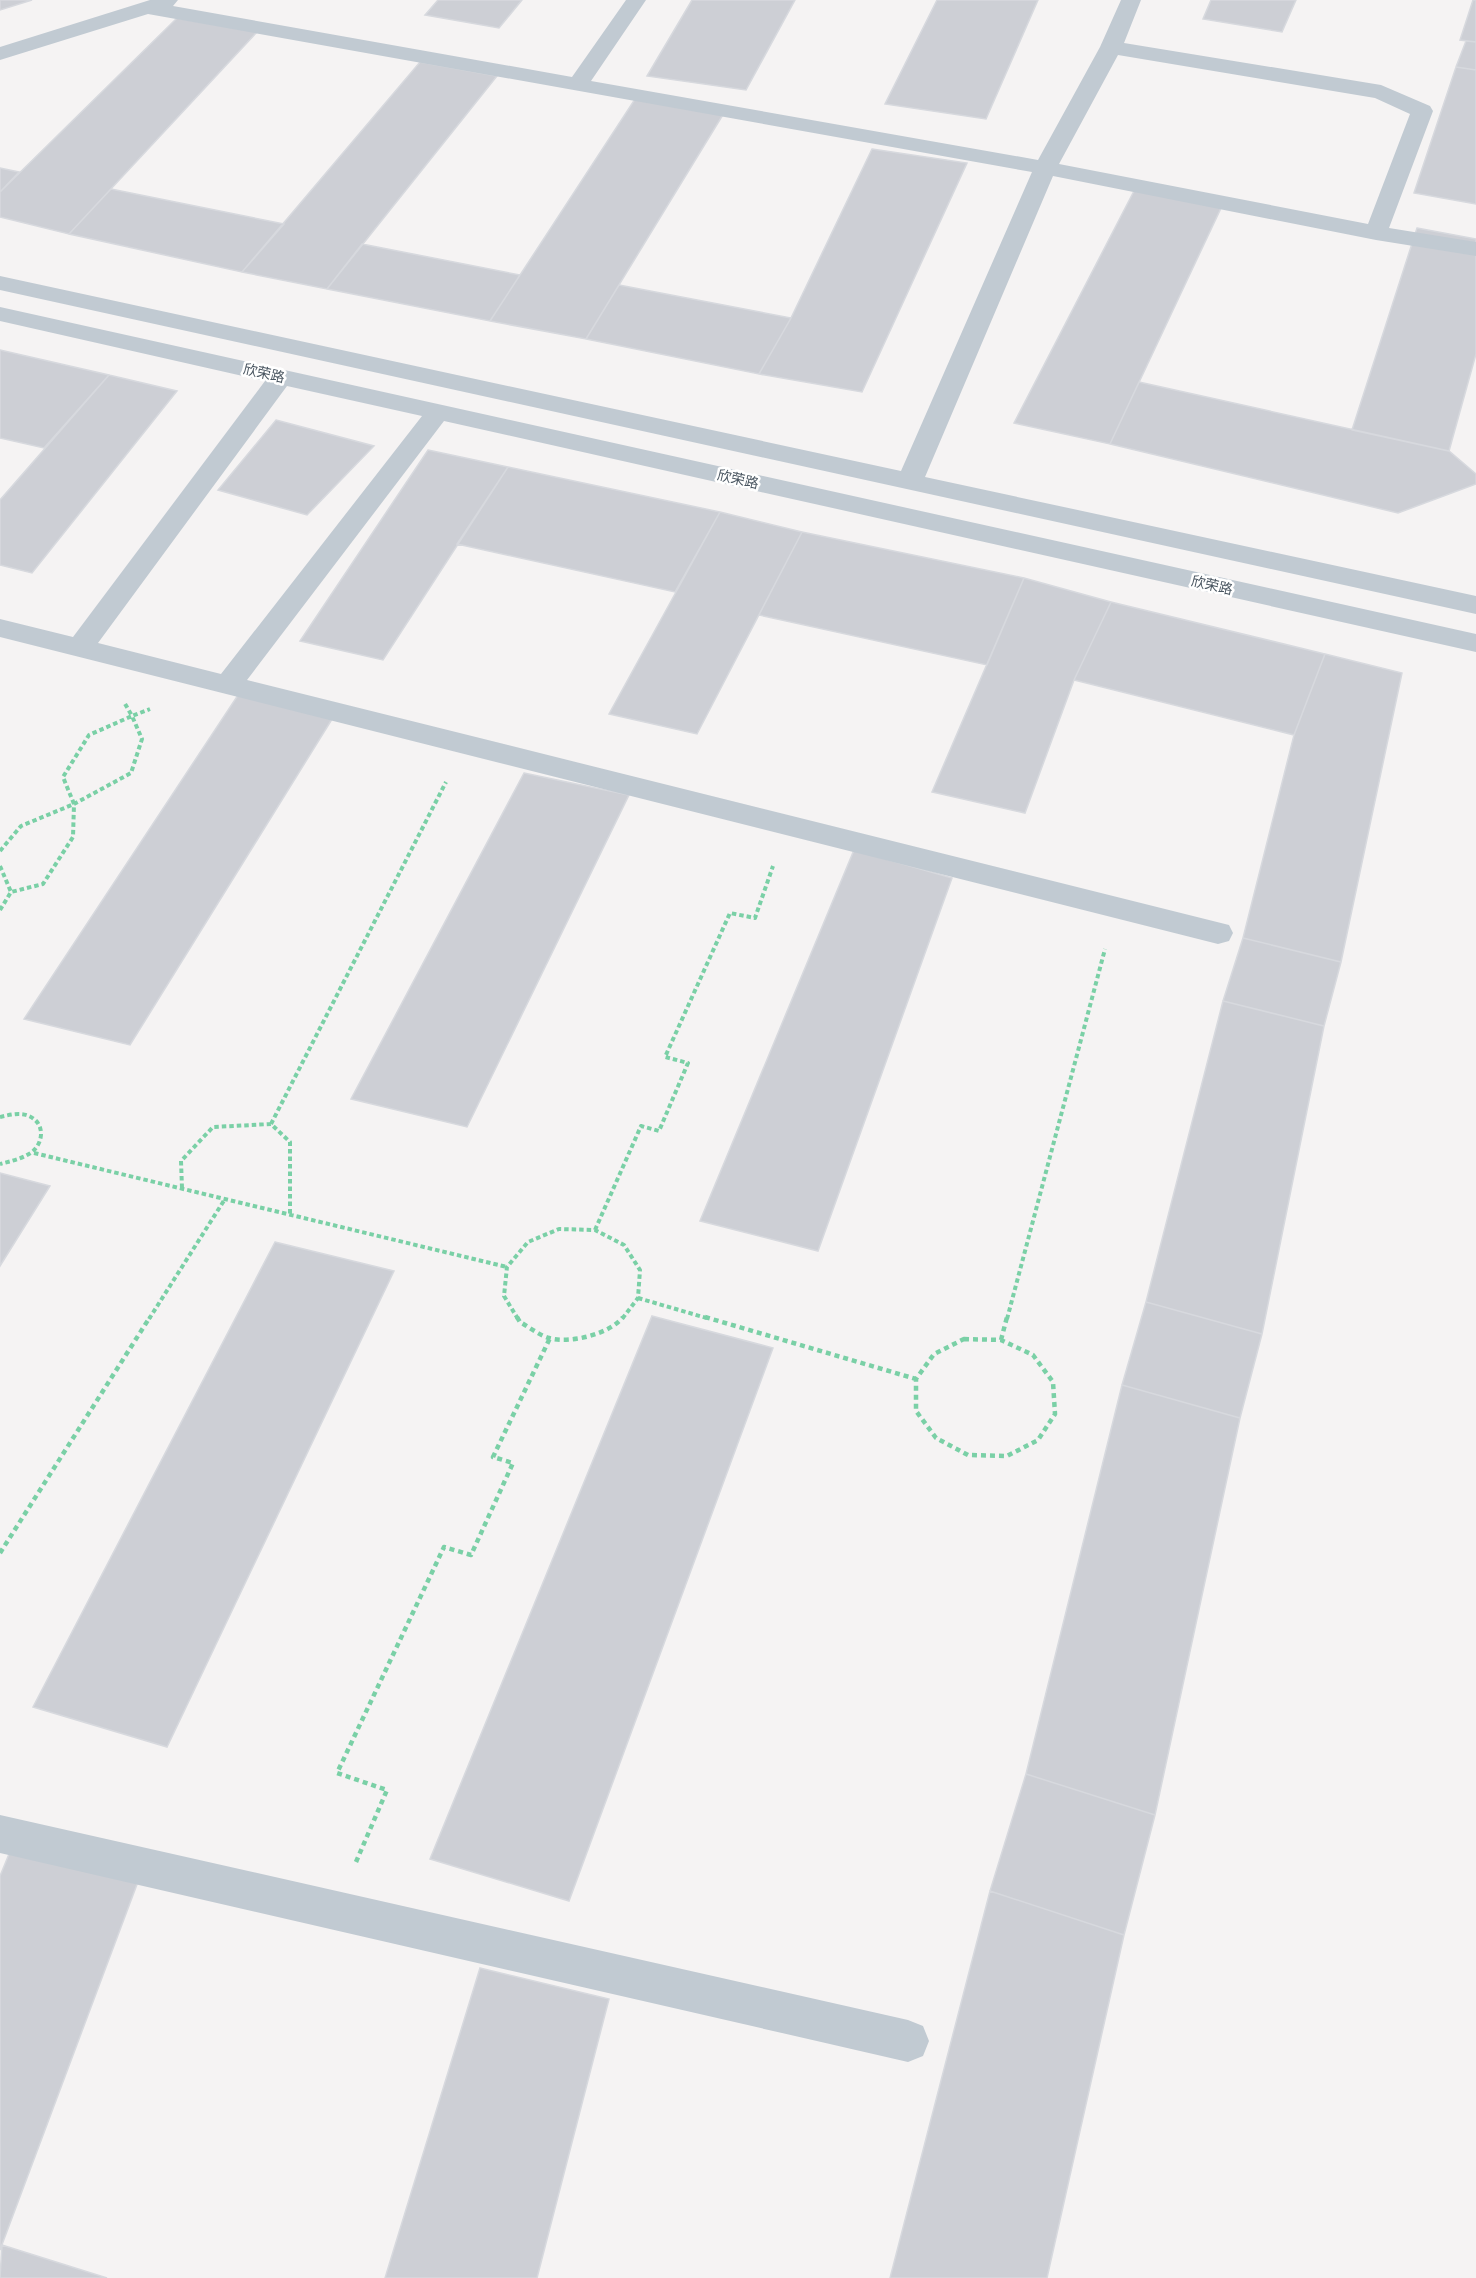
<svg xmlns="http://www.w3.org/2000/svg" width="1476" height="2278" font-family="'PT Sans','Noto Sans SC',sans-serif">
	<style>
		.building { fill: #cdcfd5; stroke: #d7d9de; stroke-width: 1.5 }
		.lines { fill: none; stroke-linecap: round; stroke-linejoin: round }
		.path-far1 { stroke: #7ad0a6; stroke-width: 4; stroke-dasharray: 4.5 3; stroke-linecap: butt }
		.path { stroke: #7ad0a6; stroke-width: 4.5; stroke-dasharray: 5 4; stroke-linecap: butt }
		.minor { fill: #c1cad2; fill-rule: evenodd }
		.labels { text-anchor: middle; dominant-baseline: central; stroke-width: 5; stroke-linejoin: round; paint-order: stroke }
		.far-street-label { font-size: 14px; fill: #4a5661; stroke: #fff }
	</style>
	<rect width="100%" height="100%" fill="#f5f3f3"/>
	<path class="building" d="M0,0H32L0,10Z
		M438,0H522L499,28L425,15Z
		M692,0H795L746,90L647,76Z
		M937,0H1038L986,119L885,104Z
		M1211,0H1296L1282,32L1203,19Z
		M1473,0H1476V42L1460,40Z
		M177,18L257,32L69,234L0,217V192Z
		M1466,41L1476,42V70L1456,67Z
		M420,62L497,76L327,289L242,272Z
		M1456,67L1476,70V204L1414,193Z
		M635,99L724,113L586,339L490,321Z
		M872,149L967,163L862,392L759,374L791,318Z
		M0,168L19,172L0,192Z
		M111,189L284,224L242,272L69,234Z
		M1135,189L1222,206L1110,444L1014,423Z
		M1417,228L1476,239V354L1449,451L1352,430Z
		M362,244L520,275L490,321L327,289Z
		M619,285L791,318L759,374L586,339Z
		M0,350L109,375L44,448L0,438Z
		M109,375L177,391L32,573L0,565V500Z
		M1139,382L1449,451L1476,474V484L1398,513L1110,444Z
		M276,420L374,446L307,515L218,490Z
		M428,450L508,467L383,660L300,641Z
		M508,467L720,512L675,592L457,544Z
		M720,512L802,532L697,734L609,714Z
		M802,532L1024,578L987,665L759,615Z
		M1024,578L1111,602L1074,680L1025,813L932,792Z
		M1111,602L1325,654L1294,735L1074,680Z
		M1325,654L1402,673L1341,962L1243,938L1294,735Z
		M238,695L334,716L130,1045L24,1019Z
		M524,773L629,795L467,1127L351,1099Z
		M854,850L952,878L818,1251L700,1221Z
		M1243,938L1341,962L1324,1026L1223,1001Z
		M1223,1001L1324,1026L1262,1334L1146,1302Z
		M0,1173L50,1186L0,1266Z
		M275,1242L394,1271L167,1747L33,1707Z
		M1146,1302L1262,1334L1240,1418L1122,1385Z
		M652,1316L773,1348L569,1901L430,1859Z
		M1122,1385L1240,1418L1155,1815L1026,1774Z
		M1026,1774L1155,1815L1124,1935L990,1891Z
		M9,1854L139,1879L0,2250V1876Z
		M990,1891L1124,1935L1047,2278H890Z
		M480,1968L609,1999L537,2278H385Z
		M2,2245L107,2278H0Z"/>
	<g class="lines">
		<path class="path-far1" d="M0,851L21,826L74,804L63,777L89,735L132,716L124,702
			M0,866L11,892
			M0,910L11,892L43,884L73,837L74,804L131,773L142,739L132,716L150,709
			M0,1117C9,1115 20,1112 29,1116C45,1123 44,1142 32,1152C22,1159 11,1161 0,1164
			M271,1124L446,782
			M34,1153L507,1267
			M182,1188L181,1161L213,1127L271,1124L290,1142V1214
			M595,1230L641,1126L659,1131L688,1063L665,1057L730,913L755,918L773,866
			M638,1298L710,1319
			M149,1319L225,1199
			M518,1319L504,1296L507,1267L528,1242L559,1229L595,1230L624,1245L640,1270L638,1298L622,1319
			M1007,1319L1105,949"/>
		<path class="path" d="M517,1317L520,1322C529,1327 539,1335 549,1338C570,1344 610,1334 623,1317
			M705,1317L916,1379
			M964,1339L1001,1340L1033,1355L1053,1382L1055,1414L1038,1440L1007,1456L968,1455L936,1438L916,1411V1379L934,1354Z
			M1001,1340L1007,1317
			M0,1553L150,1317
			M356,1862L387,1790L337,1773L444,1547L471,1555L513,1463L493,1457L550,1338"/>
		<path class="minor" d="M150,0H178L173,6L572,77L626,0H646L591,81L1038,160L1100,47L1121,0H1141L1124,43L1381,85L1430,106L1433,111L1389,228L1476,242V256L1376,240L1053,176L925,477L1476,596V614L0,290V276L901,471L1032,172L148,14L0,60V47ZM1118,55L1375,98L1410,114L1368,224L1059,164Z
			M0,307L1476,634V652L444,421L247,680L1229,925L1233,933L1229,941L1218,944L0,637V619L73,637L265,381L0,321ZM287,386L422,416L221,674L98,643Z
			M0,1815L908,2020L923,2026L929,2041L923,2056L908,2062L0,1853Z"/>
	</g>
	<g class="labels">
		<g class="far-street-label">
			<text transform="translate(264 373) rotate(13)">欣荣路</text>
			<text transform="translate(738 479) rotate(13)">欣荣路</text>
			<text transform="translate(1212 585) rotate(13)">欣荣路</text>
		</g>
	</g>
</svg>
